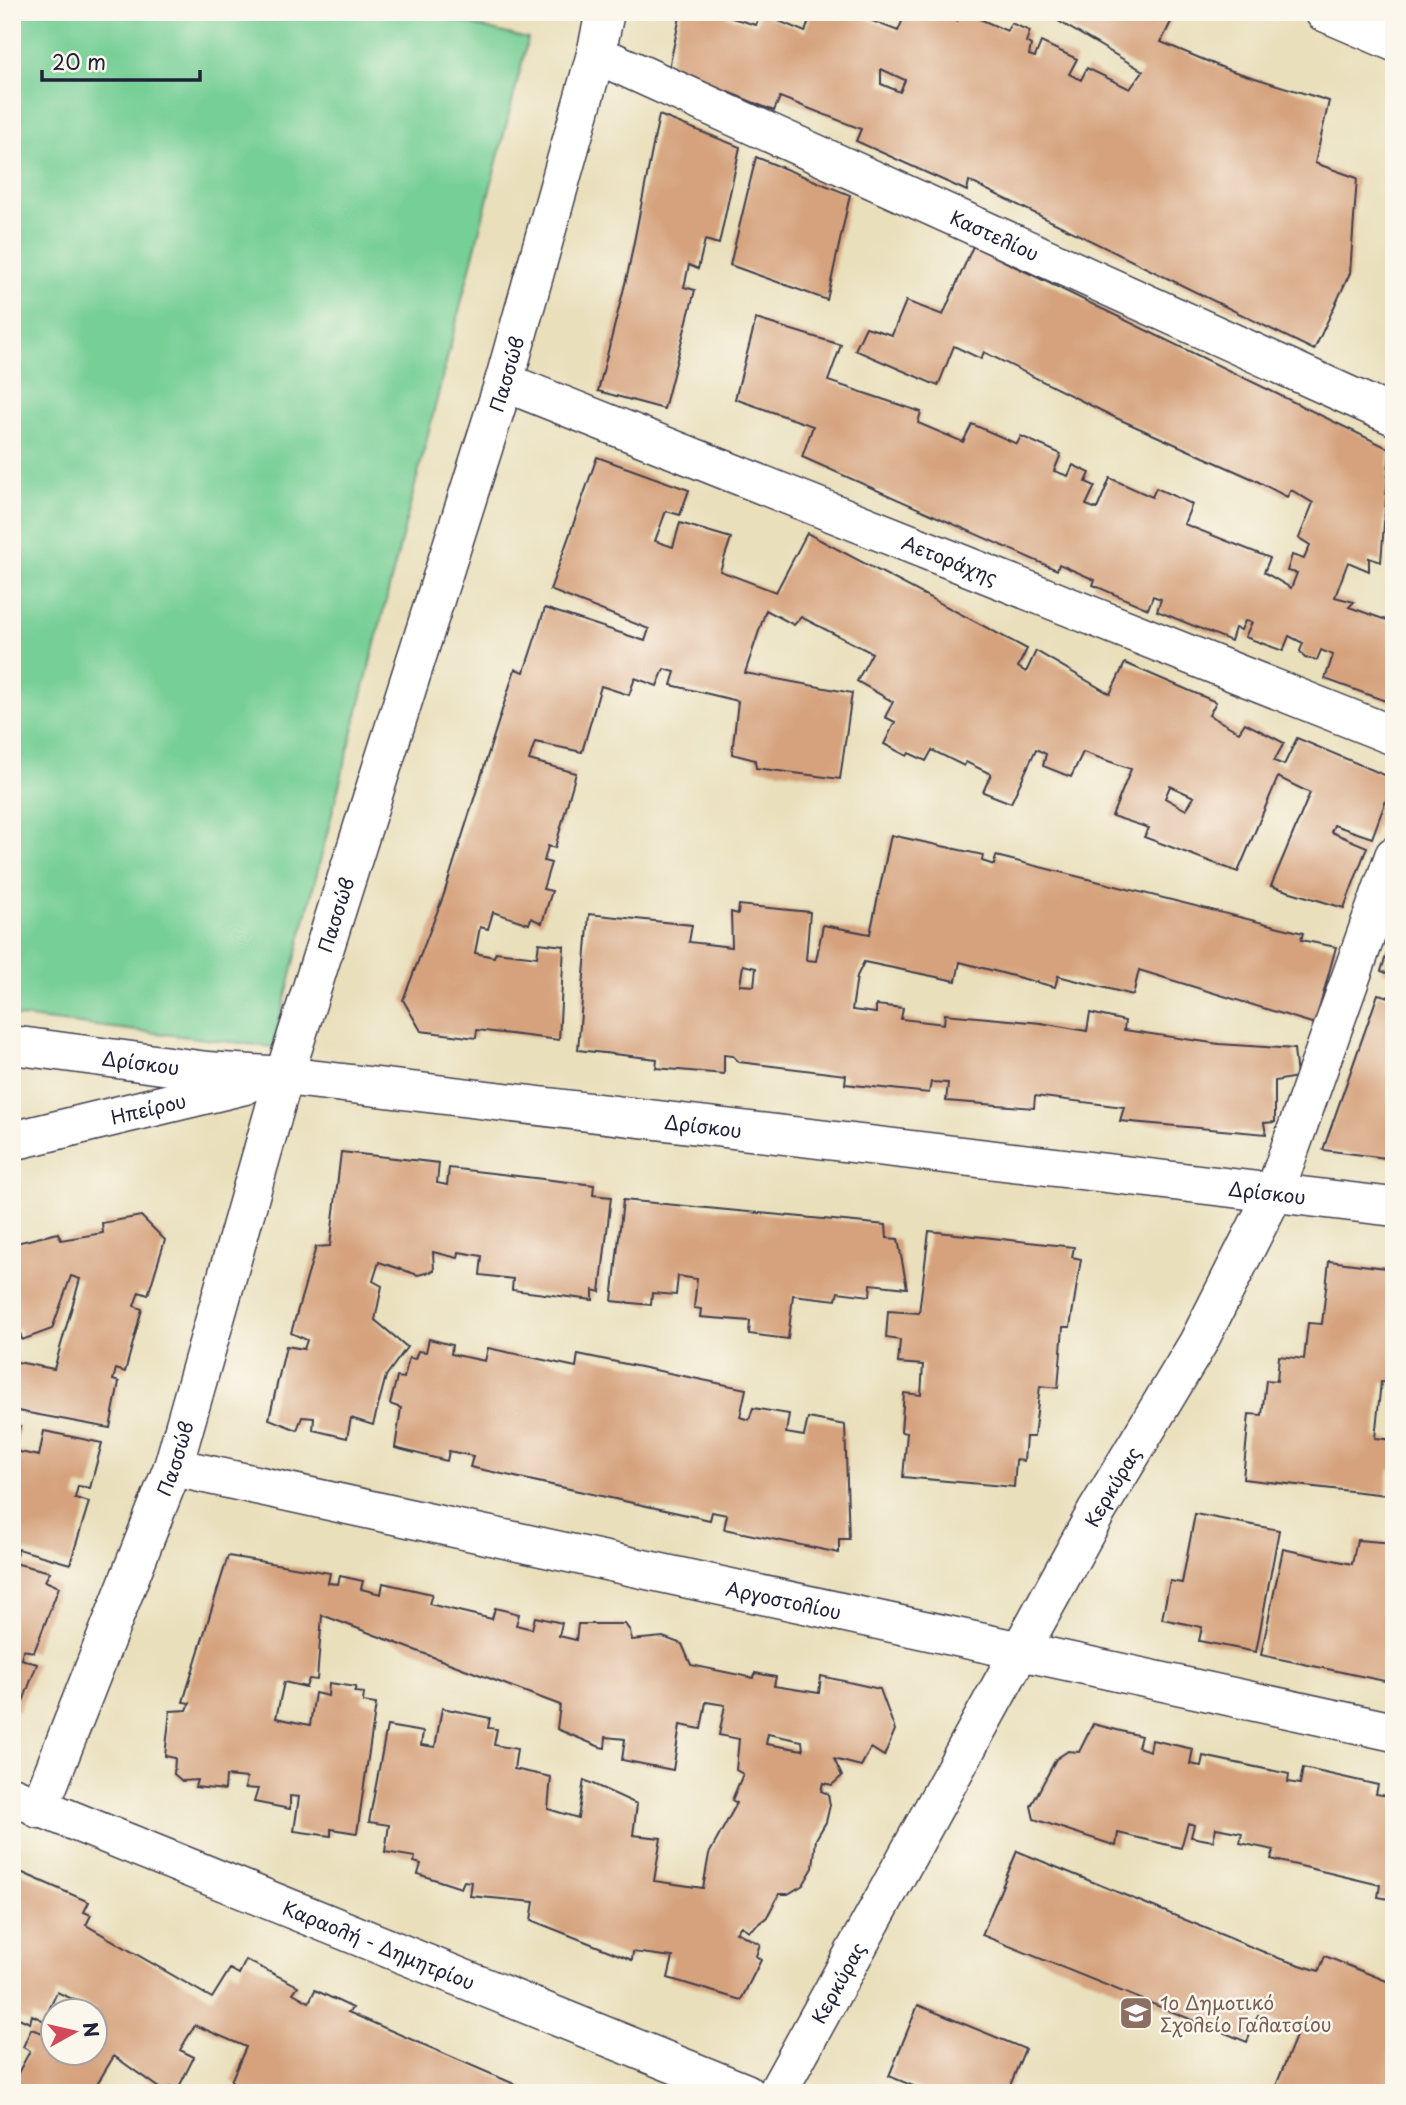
<svg xmlns="http://www.w3.org/2000/svg" width="1406" height="2105" font-family="'Playpen Sans',sans-serif">
	<style>
		.green { fill: #76cf95; stroke: #4c7868; stroke-width: 2 }
		.building { fill: #d5a27d; fill-rule: evenodd }
		.lines { fill: none; stroke-linecap: round; stroke-linejoin: round }
		.minor-casing { stroke: #403e4e; stroke-width: 41 }
		.minor { stroke: #fff; stroke-width: 38 }
		.labels { text-anchor: middle; dominant-baseline: central; stroke-width: 5; stroke-linejoin: round; paint-order: stroke }
		.street-label { font-size: 19px; fill: #22223b; stroke: #fbf7ec }
		.education-label { font-size: 19px; fill: #785e54; stroke: #fbf7ec; text-anchor: start }
	</style>
	<rect width="100%" height="100%" fill="#fbf7ec"/>
	<filter id="ink" filterUnits="userSpaceOnUse"><feTurbulence type="fractalNoise" baseFrequency=".0143" numOctaves="2"/><feDisplacementMap in="SourceGraphic" scale="14" xChannelSelector="R" yChannelSelector="G"/><feConvolveMatrix kernelMatrix="1 2 1 2 8 2 1 2 1" color-interpolation-filters="sRGB"/></filter>
	<filter id="wash" filterUnits="userSpaceOnUse"><feTurbulence type="fractalNoise" baseFrequency=".00686" numOctaves="4" result="noise"/><feDisplacementMap in="SourceGraphic" scale="28" xChannelSelector="R" yChannelSelector="G"/><feGaussianBlur stdDeviation="1.57" result="paint"/><feColorMatrix in="noise" values="0 0 0 0 0 0 0 0 0 0 0 0 0 0 0 0 0 1.4 0 .05"/><feComposite in="paint" operator="in"/></filter>
	<g filter="url(#wash)">
		<rect width="100%" height="100%" fill="#e9dfbb"/>
		<path class="green" d="M12,12H421L528,39L273,1047L12,1016Z"/>
		<g id="blocks">
			<path class="building" d="M681,12H725V16L756,25L760,13L805,32L812,12H849L898,31L906,12L930,16L932,12H937L957,21L961,12H964L1007,31L1011,23L1030,31L1026,42L1031,45L1029,55L1035,57L1041,42L1077,59L1069,74L1081,80L1087,68L1130,89L1143,71L1043,12H1176L1161,42L1226,69L1329,101L1315,163L1357,178L1350,273L1314,350L969,181L967,191L856,141L861,129L780,97L774,111L669,68ZM881,69L905,80L900,92L881,84Z
				M659,115L740,147L719,244L705,240L698,269L689,265L684,287L695,290L664,409L598,391L628,272Z
				M756,157L850,195L827,300L730,265Z
				M973,246L1390,449L1381,562L1369,558V571L1348,562L1335,597L1354,602L1349,607L1389,621L1394,608V704L1325,679L1333,655L1321,650L1317,660L1305,658L1300,651L1303,643L1289,636L1283,651L1245,637L1252,622L1245,621L1241,630L1235,628L1231,641L1157,611L1161,599L1153,596L1148,609L1093,585L1095,580L1059,564L1057,570L802,457L813,426L735,399L756,319L841,345L828,381L921,412L918,423L963,442L972,424L1017,444L1021,436L1061,454L1054,471L1068,476L1073,465L1090,473L1086,482L1095,486L1086,505L1097,509L1110,478L1152,497L1156,488L1192,504L1184,524L1270,558L1264,572L1291,588L1297,573L1287,571L1292,555L1304,559L1310,545L1299,538L1313,503L1291,490L1287,497L1253,479L1114,417L984,352L981,359L954,346L938,386L855,350L866,327L892,335L906,301L943,315Z
				M597,457L689,490L680,515L666,511L655,541L673,547L680,523L731,538L720,571L776,592L807,533L1027,649L1018,667L1026,672L1036,651L1110,694L1125,663L1216,702L1209,715L1239,732L1245,723L1284,743L1274,761L1284,765L1297,738L1394,779L1372,838L1334,825L1331,832L1367,847L1344,908L1271,886L1310,793L1278,777L1238,872L1144,837L1149,828L1112,816L1131,769L1083,752L1071,777L1043,766L1046,754L1036,749L1011,803L983,792L991,774L966,762L964,766L932,750L926,761L909,753L907,756L884,744L895,722L885,717L893,702L857,681L872,653L801,617L794,625L766,610L745,673L852,693L840,779L756,768L755,760L732,754L738,701L671,685L675,672L664,669L657,686L635,678L629,695L601,686L582,752L535,742L529,760L576,773L555,848L548,846L544,861L551,863L543,889L552,891L542,923L531,918L529,924L493,912L488,929L480,927L475,953L494,957L496,952L537,957L539,943L564,946L559,1040L477,1030L476,1038L421,1031L403,1000L443,897L515,669L524,672L545,608L645,641L649,629L550,590ZM1170,786L1194,797L1186,810L1165,798Z
				M891,835L983,855L982,861L994,865L996,856L1303,933L1301,940L1336,947L1315,1024L1139,970L1133,995L1058,976L1055,987L960,962L956,981L864,962L857,976L852,1010L876,1013V1005L903,1008L901,1019L944,1024L945,1014L1041,1023L1087,1031L1090,1013L1125,1021L1124,1030L1219,1044L1294,1049L1297,1077L1275,1081V1122L1264,1123L1266,1134L1120,1121L1124,1107L1035,1096L1034,1108L946,1101L948,1083L931,1082L929,1093L845,1084L846,1075L739,1062L733,1056L724,1055V1074L656,1068L657,1059L578,1050L589,914L692,925L689,942L732,947L731,912L738,914L739,905L810,912L806,960L816,961L823,925L870,934ZM743,965L756,968L754,986L740,985Z
				M1393,935H1394V976L1381,971Z
				M1378,994L1394,998V1159L1323,1150Z
				M341,1152L439,1163L437,1183L447,1185L449,1168L594,1185L593,1195L611,1197L600,1292L593,1290V1300L512,1290L513,1279L480,1275L482,1256L459,1252L458,1258L433,1252L434,1271L418,1275L379,1262L373,1281L382,1286L375,1320L407,1347L386,1376L373,1425L351,1418L347,1438L313,1430L314,1418L302,1417L297,1430L269,1419L286,1346L304,1349L307,1340L291,1333L316,1247L330,1246Z
				M623,1200L886,1225L887,1238L898,1239L907,1288L871,1284L870,1296L838,1292L836,1300L793,1295L788,1339L749,1334L750,1321L700,1317L701,1309L694,1308L697,1279L678,1276L676,1295L652,1293L651,1305L612,1301Z
				M141,1216L165,1240L148,1295L139,1292L134,1306L142,1309L125,1372L116,1369L113,1380L119,1382L110,1428L12,1410V1361L54,1369L80,1279L71,1276L52,1329L22,1340L19,1328L12,1330V1244L58,1233L61,1240L103,1233L102,1223Z
				M929,1231L1074,1247L1072,1257L1081,1259L1070,1327H1063L1058,1388L1040,1386L1034,1437H1026L1024,1461L1016,1460L1014,1487L903,1477L907,1433L901,1432L904,1393L921,1395L923,1365L898,1363L900,1340L886,1338L888,1311L919,1313Z
				M1329,1261L1394,1269V1383L1381,1382L1375,1438L1394,1440V1470L1389,1469L1386,1495L1243,1479L1249,1414L1262,1415L1266,1380L1277,1381L1279,1356L1304,1359L1308,1323L1322,1324Z
				M429,1339L452,1345L451,1354L485,1361L488,1348L576,1367L578,1354L746,1389L740,1417L749,1420L753,1408L789,1414L786,1433L804,1436L808,1418L845,1425L849,1539H839V1553L724,1529L727,1515L712,1512L710,1520L470,1467L473,1456L449,1451L447,1461L395,1448L401,1408L390,1404L397,1377L404,1378L409,1358L415,1359L418,1351L426,1352Z
				M12,1424L20,1426L15,1451L39,1456L44,1431L102,1443L90,1488L78,1486L75,1498L89,1502L70,1564L18,1549L14,1563L50,1572L45,1581L59,1587L34,1652L23,1650L21,1659L37,1664L19,1712L12,1710Z
				M1195,1514L1279,1530L1256,1652L1199,1641L1202,1627L1162,1619L1170,1581L1182,1583Z
				M1357,1540L1394,1543V1683L1261,1655L1283,1549L1352,1564Z
				M228,1556L330,1573L328,1583L338,1584L340,1576L363,1581L361,1589L381,1594L383,1583L432,1594L429,1604L492,1619L495,1608L519,1614L516,1625L532,1629L535,1617L562,1623L559,1636L576,1640L578,1624H625L630,1631L632,1640L663,1637L682,1644L691,1665L754,1678L755,1673L776,1677L774,1686L819,1693L821,1676L880,1689L895,1730L884,1756L871,1748L861,1766L834,1759L842,1776L832,1785L823,1783L821,1791L828,1794L830,1805L826,1822L816,1839L813,1868L803,1885L788,1894H779L767,1917L749,1931L741,1926L736,1932L760,1944L756,1956L761,1960L741,2000L668,1978L673,1957L633,1952L632,1960L531,1920L534,1902L470,1896L472,1882L464,1881L461,1888L418,1874L421,1864L414,1862L415,1857L385,1852L389,1825L369,1822L387,1726L423,1732L421,1745L435,1747L442,1708L490,1718L488,1728L497,1729L494,1745L517,1749L514,1769L551,1777L548,1809L578,1818L584,1780L637,1804L633,1835L661,1838L654,1881L703,1888L709,1854L737,1803L732,1800L743,1774L736,1770L739,1739L719,1735L725,1705L706,1702L701,1729L680,1725L673,1770L622,1760L625,1739L606,1737L605,1748L600,1747L557,1729L560,1705L322,1615L317,1680L309,1679L306,1687L284,1682L276,1718L310,1725L315,1693L328,1696L329,1683L356,1687L354,1692L364,1693L363,1702L376,1704L357,1833L331,1829V1836L294,1831L299,1797L290,1796V1809L254,1802L258,1789L245,1788L247,1778L226,1776L225,1790L195,1787L197,1780L182,1781L174,1774L175,1758L165,1756L170,1711L187,1710L190,1703L183,1702ZM768,1734L802,1741L803,1750L766,1744Z
				M1093,1724L1141,1736L1138,1747L1150,1751L1152,1740L1193,1749L1190,1764L1201,1766L1203,1756L1289,1774L1288,1782L1300,1784L1303,1768L1378,1785L1376,1794L1394,1797V1900L1378,1897L1380,1885L1271,1859L1274,1850L1240,1843L1242,1833L1216,1828L1213,1841L1191,1837L1194,1825L1188,1823L1181,1848L1118,1833L1116,1846L1034,1819L1031,1806L1056,1759L1068,1751L1079,1752Z
				M1017,1851L1281,1959L1319,1971L1325,1956L1394,1984V2093H1273L1298,2031L1258,2015L1247,2042L982,1935Z
				M16,1870L89,1902L84,1912L91,1915L86,1925L212,1998L230,1969L239,1974L246,1960L298,1986L293,1993L309,2002L315,1990L353,2008L348,2012L535,2093H254L231,2081L246,2047L195,2025L180,2050L194,2057L177,2091L170,2087L166,2093L114,2056L94,2089L98,2093H12V2084L30,2051L23,2047L31,2029L52,2036V2053H94L95,2009L57,1992L44,2021L32,2015L30,2023L12,2015V1880Z
				M918,2005L1025,2049L1007,2093H930L889,2076Z"/>
		</g>
	</g>
	<g filter="url(#ink)">
		<use href="#blocks" fill-opacity="0" stroke="#403e4e" stroke-width="2"/>
		<g class="lines">
			<g class="minor-casing">
				<g id="minor">
					<path d="M1324,12L1394,42"/>
					<path id="s1" d="M596,54L1394,416"/>
					<path id="s2" d="M504,382L1394,736"/>
					<path id="s3" d="M12,1045L207,1071L284,1076L1394,1207"/>
					<path id="s4" d="M12,1141L245,1085"/>
					<path id="s5" d="M173,1467L1394,1732"/>
					<path id="s6" d="M12,1796L746,2093"/>
					<path id="s7" d="M39,1809L173,1467L284,1076L504,382L596,54L605,12"/>
					<path id="s8" d="M777,2093L1097,1511L1198,1343L1275,1191L1394,856"/>
				</g>
			</g>
			<use href="#minor" class="minor"/>
		</g>
	</g>
	<defs>
		<g id="school-square" transform="scale(1.75)"><rect x="-9" y="-9" width="18" height="18" rx="4" fill="#8d6e63" stroke="#fbf7ec"/><path d="M0-5L7-2L0 1L-7-2ZM-4 1L0 2.5L4 1V4Q0 6-4 4Z" fill="#fff"/></g>
	</defs>
	<g fill-rule="evenodd">
		<use href="#school-square" x="1136" y="2013"/>
	</g>
	<g class="labels">
		<g class="street-label">
			<text stroke="none"><textPath href="#s1" startOffset="438">Καστελίου</textPath></text>
			<text stroke="none"><textPath href="#s7" startOffset="1510">Πασσώβ</textPath></text>
			<text stroke="none"><textPath href="#s2" startOffset="480">Αετοράχης</textPath></text>
			<text stroke="none"><textPath href="#s7" startOffset="943">Πασσώβ</textPath></text>
			<text stroke="none"><textPath href="#s3" startOffset="130">Δρίσκου</textPath></text>
			<text stroke="none"><textPath href="#s4" startOffset="140">Ηπείρου</textPath></text>
			<text stroke="none"><textPath href="#s3" startOffset="696">Δρίσκου</textPath></text>
			<text stroke="none"><textPath href="#s3" startOffset="1264">Δρίσκου</textPath></text>
			<text stroke="none"><textPath href="#s7" startOffset="376">Πασσώβ</textPath></text>
			<text stroke="none"><textPath href="#s8" startOffset="693">Κερκύρας</textPath></text>
			<text stroke="none"><textPath href="#s5" startOffset="625">Αργοστολίου</textPath></text>
			<text stroke="none"><textPath href="#s6" startOffset="396">Καραολή - Δημητρίου</textPath></text>
			<text stroke="none"><textPath href="#s8" startOffset="126">Κερκύρας</textPath></text>
		</g>
		<g class="education-label">
			<text x="1160" y="2002">1ο Δημοτικό<tspan x="1160" dy="22">Σχολείο Γαλατσίου</tspan></text>
		</g>
	</g>
	<rect width="1406" height="2105" fill="none" stroke="#fbf7ec" stroke-width="42"/>
	<g transform="translate(74 2032) rotate(82)"><circle r="33" fill="#fbf7ec" stroke="#a4a2a5" stroke-width="2"/>
	<path d="M0-5L12 26L0 18L-12 26Z" fill="#d1495b"/>
	<text y="-10" font-size="19" font-weight="bold" text-anchor="middle" fill="#22223b">N</text>
	</g>
	<path d="M42 70v10h158v-10" fill="none" stroke="#22223b" stroke-width="3.5"/>
	<text x="52" y="70" font-size="21" fill="#22223b" stroke="#fbf7ec" stroke-width="5" paint-order="stroke">20 m</text>
</svg>
